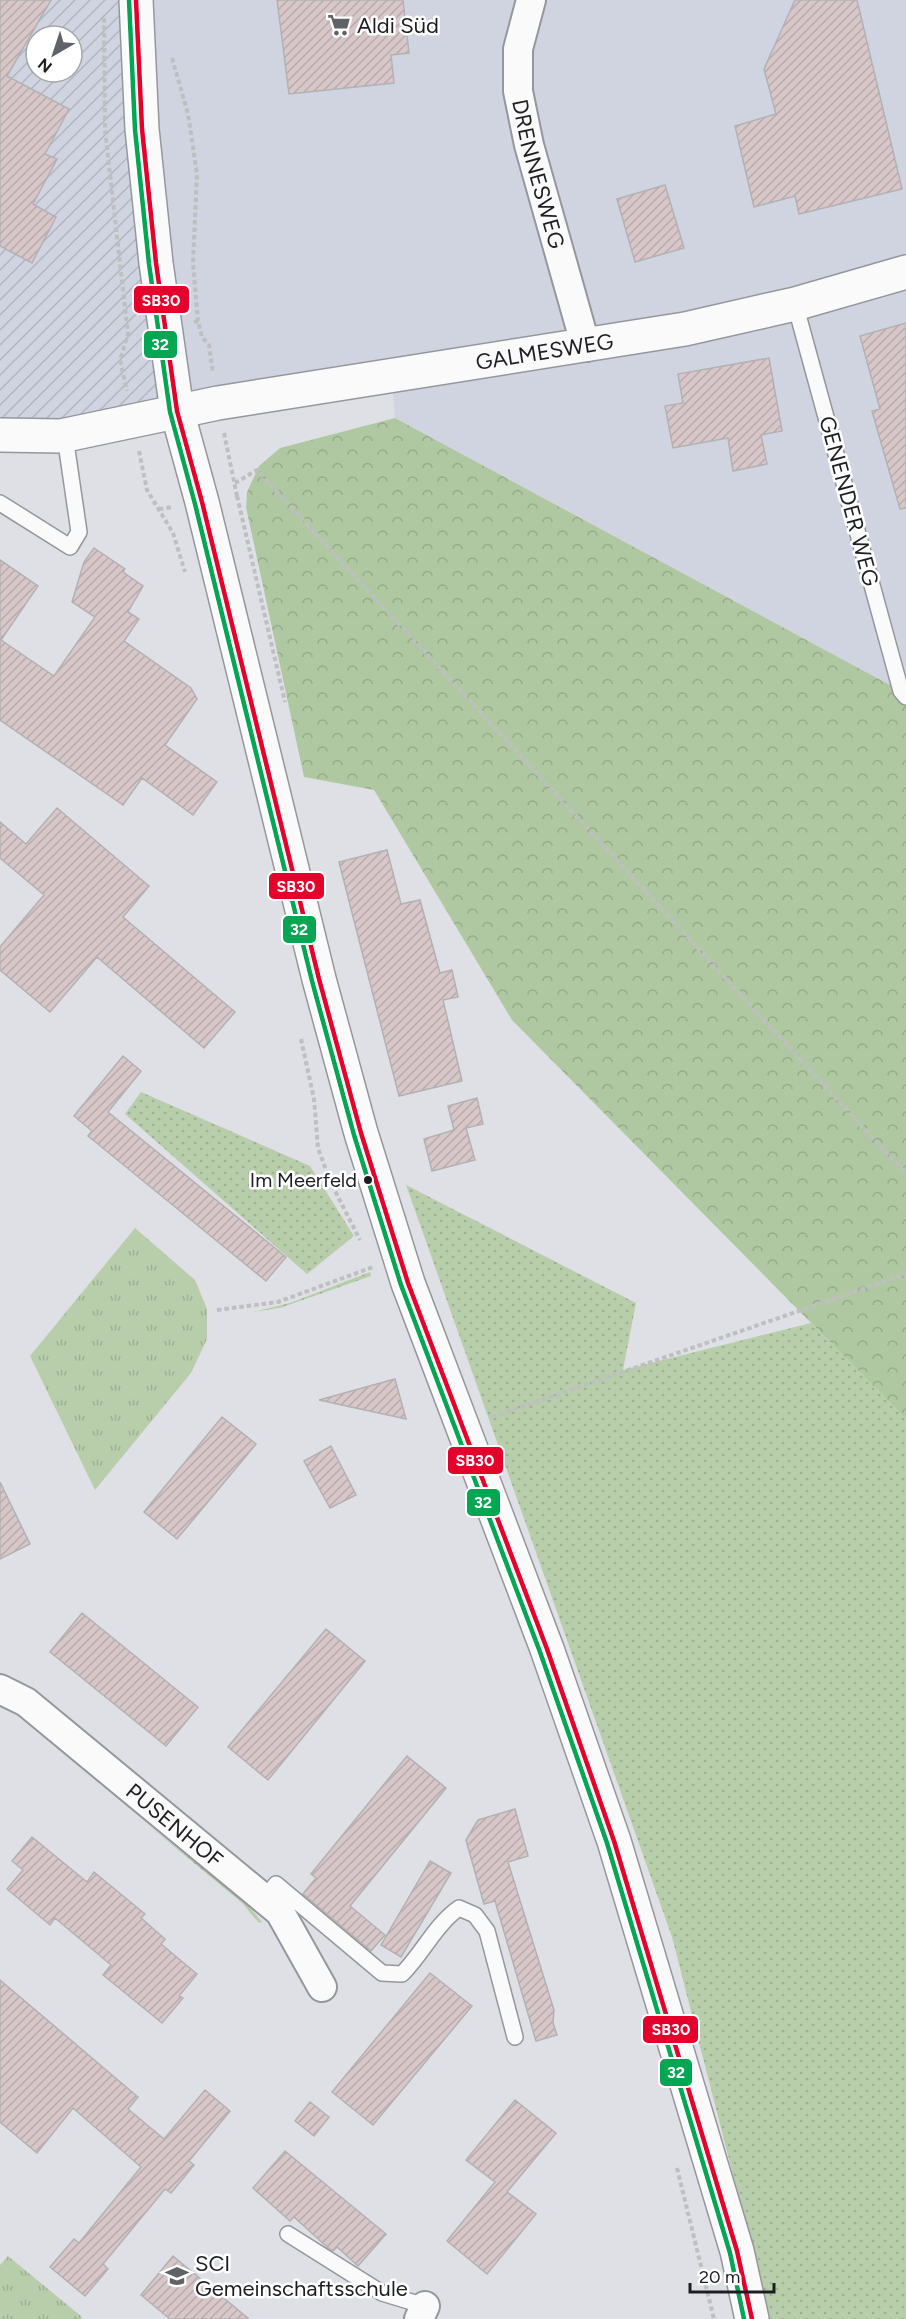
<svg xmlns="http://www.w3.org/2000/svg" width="906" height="2319" font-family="Figtree,sans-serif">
<defs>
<pattern id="industrial-furrows" width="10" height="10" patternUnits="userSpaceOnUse" patternTransform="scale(1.5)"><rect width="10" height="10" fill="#d0d4e0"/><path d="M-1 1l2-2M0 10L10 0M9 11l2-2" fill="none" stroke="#b2b6c0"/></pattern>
<pattern id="grass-dots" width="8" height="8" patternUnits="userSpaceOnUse" patternTransform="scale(1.5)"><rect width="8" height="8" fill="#b8ceab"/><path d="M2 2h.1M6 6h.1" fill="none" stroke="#9eb093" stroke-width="1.8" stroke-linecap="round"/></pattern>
<pattern id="forest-crowns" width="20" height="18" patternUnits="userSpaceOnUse" patternTransform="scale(1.5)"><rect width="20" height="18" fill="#b0c8a1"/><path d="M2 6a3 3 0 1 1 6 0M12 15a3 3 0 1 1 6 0" fill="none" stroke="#97ab8a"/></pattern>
<pattern id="park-tufts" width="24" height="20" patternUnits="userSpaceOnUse" patternTransform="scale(1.5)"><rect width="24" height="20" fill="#b8ceab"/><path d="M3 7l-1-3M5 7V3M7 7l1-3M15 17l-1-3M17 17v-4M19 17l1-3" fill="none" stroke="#9eb093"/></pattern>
<pattern id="building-hatch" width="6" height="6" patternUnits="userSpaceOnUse" patternTransform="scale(1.5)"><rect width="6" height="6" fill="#d8c7c9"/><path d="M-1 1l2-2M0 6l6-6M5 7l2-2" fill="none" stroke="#b9aaac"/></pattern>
</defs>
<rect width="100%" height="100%" fill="#dee0e6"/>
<path fill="#d0d4e0" d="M136,0H906V697L901,691L395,418L391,371L183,405Z"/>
<path fill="url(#industrial-furrows)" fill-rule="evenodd" d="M0,0H136L183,405L0,430ZM36,36H72V72H36Z"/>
<path fill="url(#grass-dots)" d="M141,1092L310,1166L354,1236L307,1274L125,1114Z
M406,1185L636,1303L623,1370L811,1323L906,1419V2319H770L672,1937Z
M370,1272L371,1276L280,1308L253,1312L290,1303Z
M148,1825L245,1902L262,1922L259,1923L242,1903Z"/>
<path fill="url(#forest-crowns)" d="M395,418L901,691L906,697V1419L512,1020L374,790L304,777L246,507L247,492L259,466L280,448Z"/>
<path fill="url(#park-tufts)" d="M135,1228L195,1280L207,1309V1339L191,1373L95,1490L30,1356Z
M8,2256L82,2317L81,2319H0V2265Z"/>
<path fill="url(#building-hatch)" stroke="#b2b1b3" stroke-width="1.5" d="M0,0H51L7,76L69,109L45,154L57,159L33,204L56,217L32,263L0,246Z
M277,0H403L409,53L391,55L394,83L289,94Z
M795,0H857L902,189L799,214L795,196L754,207L735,126L776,114L764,69Z
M665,185L684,248L635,262L617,199Z
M906,323V508L900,509L872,411L880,409L860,336Z
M769,358L782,431L761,435L767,464L733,471L728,438L673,448L665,406L683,403L678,374Z
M94,548L125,569L123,572L143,586L128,612L139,619L124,641L191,688L197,699L165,745L217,782L193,815L142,778L123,805L0,720V560L38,586L1,640L54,676L95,617L72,602L84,562Z
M57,808L149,886L123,917L235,1012L204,1048L97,957L50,1012L0,970V947L44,895L0,858V822L26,844Z
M387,850L401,904L420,900L440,973L452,970L458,997L443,1000L462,1081L399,1096L339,862Z
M123,1056L141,1071L108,1112L286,1257L266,1281L88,1136L92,1131L74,1116Z
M477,1098L483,1124L466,1128L475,1160L432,1171L424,1139L454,1130L448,1106Z
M395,1379L406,1419L319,1400Z
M222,1417L256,1444L177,1539L144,1512Z
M331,1446L356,1495L330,1508L304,1461Z
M0,1482L30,1544L0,1559Z
M82,1613L198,1707L166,1746L50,1652Z
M326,1629L365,1661L268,1780L228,1747Z
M407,1756L446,1788L350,1906L385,1935L371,1951L303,1894L316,1878L311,1874Z
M515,1809L528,1856L508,1862L554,2010L553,2023L557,2035L536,2041L495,1901L484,1904L466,1840L478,1820Z
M32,1837L87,1882L94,1872L145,1914L141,1918L165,1939L161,1944L197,1974L179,1996L183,1998L162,2023L103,1975L111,1965L55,1918L50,1925L7,1889L23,1870L12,1861Z
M430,1861L451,1873L401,1957L381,1945Z
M430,1973L472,2006L373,2125L332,2092Z
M0,1980L138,2097L128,2109L164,2139L205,2090L230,2111L189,2161L194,2165L171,2193L165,2189L103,2264L108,2269L85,2296L50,2267L74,2239L79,2243L141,2167L73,2108L37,2153L0,2122Z
M515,2100L556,2133L507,2192L536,2214L487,2274L447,2241L495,2182L466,2160Z
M310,2102L329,2117L314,2136L295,2121Z
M285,2151L386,2234L358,2266L337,2247L333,2251L327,2247L294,2217L290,2221L253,2188Z
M173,2256L249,2319H170L141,2295Z"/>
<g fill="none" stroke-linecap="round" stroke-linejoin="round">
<g stroke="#95979c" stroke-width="18">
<path id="service" d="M795,304L901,691L906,697
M0,503L70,547L79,532L65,436
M264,1899L276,1884L382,1973L402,1974C423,1953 435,1925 459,1908L475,1915L487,1931L515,2037
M288,2234L382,2293L425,2306"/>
</g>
<g stroke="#95979c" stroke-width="32">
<g id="minor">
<path id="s1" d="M531,0L518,49V91L529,145L586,347"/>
<path id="s2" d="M0,1689L26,1702L280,1912L322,1987"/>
<path d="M419,2319L425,2306"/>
</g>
</g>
<g stroke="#95979c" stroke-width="36">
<g id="tertiary">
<path id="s3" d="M0,435L61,436L218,403L685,329L795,304L906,272"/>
</g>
</g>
<g stroke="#95979c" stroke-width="36">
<path id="secondary" d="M136,0L142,129L156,263L177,411L202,502L319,979L361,1133L408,1283L547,1649L614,1841L737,2251L752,2319"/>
</g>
<path stroke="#bebfc0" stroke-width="4" stroke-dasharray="4.5 3" stroke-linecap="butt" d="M104,18L105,130L128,334L120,360L127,391
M172,58L188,114L197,174L193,263L198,321
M194,322L198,321L202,337L209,345L213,373
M224,433L237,496
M139,451L147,490L173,533L185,572
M235,483L257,470L906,1174
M237,496L285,702
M159,509L173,507
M301,1039L314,1099L318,1148L330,1181L360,1240
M217,1310L278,1302L373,1267
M492,1417L906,1274
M677,2168L714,2319"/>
<use href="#service" stroke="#fafafb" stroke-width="15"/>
<use href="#minor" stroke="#fafafb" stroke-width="28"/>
<use href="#tertiary" stroke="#fafafb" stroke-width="33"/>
<use href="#secondary" stroke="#fafafb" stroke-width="33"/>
<g stroke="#fff" stroke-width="9">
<path id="bus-1" d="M136,0L142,129L156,263L177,411L202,502L319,979L361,1133L408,1283L547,1649L614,1841L737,2251L752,2319"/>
</g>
<g stroke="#fff" stroke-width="9">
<path id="bus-2" d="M129,0L135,130L149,264L170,412L195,504L312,981L354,1135L401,1285L540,1652L607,1843L730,2253L744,2319"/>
</g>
<use href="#bus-1" stroke="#e4002b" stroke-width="4.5"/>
<use href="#bus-2" stroke="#00a651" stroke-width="4.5"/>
</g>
<defs>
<g id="supermarket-bare" transform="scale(1.8)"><path d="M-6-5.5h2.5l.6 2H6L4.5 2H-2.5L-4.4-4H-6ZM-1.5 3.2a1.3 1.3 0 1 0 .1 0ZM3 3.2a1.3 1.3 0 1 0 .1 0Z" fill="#616267" stroke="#fff" stroke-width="2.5" paint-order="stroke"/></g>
<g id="school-bare" transform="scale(1.8)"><path d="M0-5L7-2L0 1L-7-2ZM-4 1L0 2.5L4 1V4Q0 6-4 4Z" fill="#616267" stroke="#fff" stroke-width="2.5" paint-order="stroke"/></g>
</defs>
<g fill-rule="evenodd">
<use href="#supermarket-bare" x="339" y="25"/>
<use href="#school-bare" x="177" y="2276"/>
</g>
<circle fill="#1d1e22" stroke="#fff" stroke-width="2" cx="368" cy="1180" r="5"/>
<g text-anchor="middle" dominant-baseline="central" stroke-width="5" stroke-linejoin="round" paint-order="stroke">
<g font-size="20" fill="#1d1e22" stroke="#fff" text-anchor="end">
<text x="357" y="1180">Im Meerfeld</text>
</g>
<g font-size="22" fill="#1d1e22" stroke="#fff" text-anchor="start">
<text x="357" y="25">Aldi Süd</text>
<text x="195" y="2263">SCI<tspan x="195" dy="25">Gemeinschaftsschule</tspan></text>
</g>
<g font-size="22" fill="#1d1e22" stroke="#fff">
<text stroke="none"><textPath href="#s1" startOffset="178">DRENNESWEG</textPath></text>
<text stroke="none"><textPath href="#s3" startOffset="552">GALMESWEG</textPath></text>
<text transform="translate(849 501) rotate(75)">GENENDER WEG</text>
<text stroke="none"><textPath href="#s2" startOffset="222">PUSENHOF</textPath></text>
</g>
</g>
<g stroke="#fff" stroke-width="2">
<rect x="133" y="285" width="57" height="29" rx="6" fill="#e4002b"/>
<rect x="143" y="330" width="35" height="29" rx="6" fill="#00a651"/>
<rect x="268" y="872" width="57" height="28" rx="6" fill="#e4002b"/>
<rect x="282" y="915" width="35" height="29" rx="6" fill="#00a651"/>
<rect x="447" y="1446" width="57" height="29" rx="6" fill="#e4002b"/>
<rect x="466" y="1488" width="35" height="29" rx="6" fill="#00a651"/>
<rect x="642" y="2015" width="57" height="29" rx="6" fill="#e4002b"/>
<rect x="659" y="2058" width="34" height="29" rx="6" fill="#00a651"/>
</g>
<g font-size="16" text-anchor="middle" font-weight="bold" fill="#fff">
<text x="161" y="306">SB30</text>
<text x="160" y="350">32</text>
<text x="296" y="892">SB30</text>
<text x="299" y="935">32</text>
<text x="475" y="1466">SB30</text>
<text x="483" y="1508">32</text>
<text x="671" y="2035">SB30</text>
<text x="676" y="2078">32</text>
</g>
<g transform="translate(54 54) rotate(219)"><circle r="28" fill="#ffffff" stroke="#a5a5a7" stroke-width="1.5"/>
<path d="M0-4.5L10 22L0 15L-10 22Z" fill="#616267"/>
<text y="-9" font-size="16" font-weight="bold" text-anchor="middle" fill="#1d1e22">N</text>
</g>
<path d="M690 2283v9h84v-9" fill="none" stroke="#1d1e22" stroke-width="3"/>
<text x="699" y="2283" font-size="18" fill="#1d1e22" stroke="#ffffff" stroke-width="4.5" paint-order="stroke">20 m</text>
</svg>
